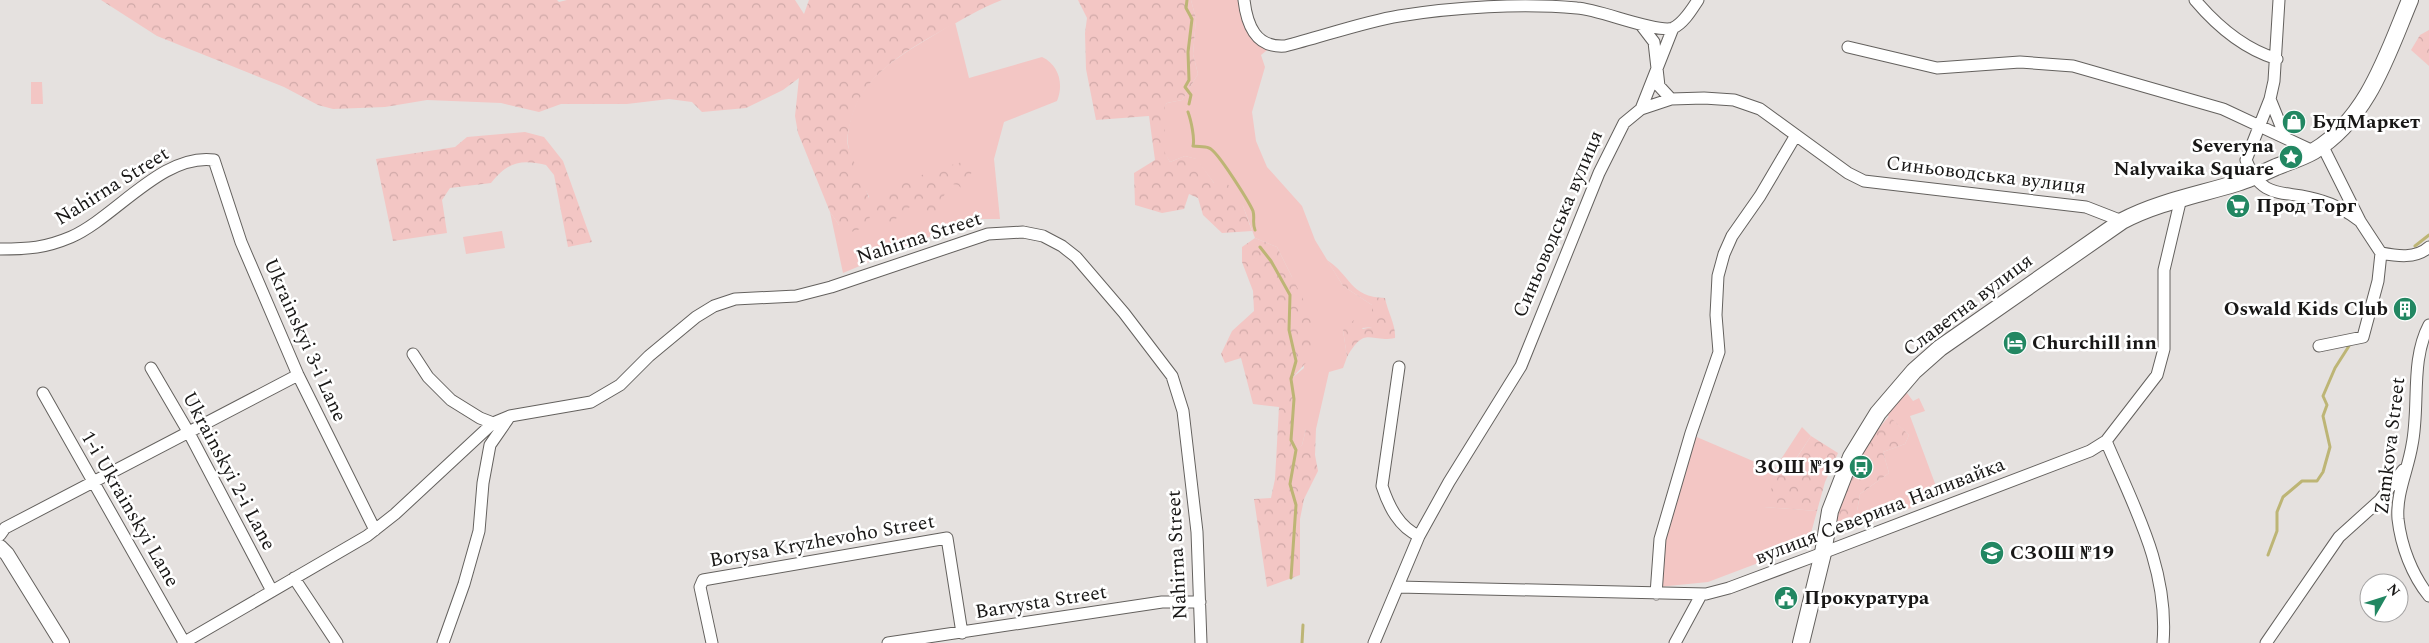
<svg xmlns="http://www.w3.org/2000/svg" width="2429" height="643" font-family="Spectral,serif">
<defs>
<pattern id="forest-crowns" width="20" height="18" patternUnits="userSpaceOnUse" patternTransform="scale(1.25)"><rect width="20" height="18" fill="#f3c6c4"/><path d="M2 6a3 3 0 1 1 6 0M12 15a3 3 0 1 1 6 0" fill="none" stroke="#d0a9a8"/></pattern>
</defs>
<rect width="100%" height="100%" fill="#e5e1df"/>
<path fill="#f3c6c4" d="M1191,0H1244L1246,13L1271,47L1261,55L1265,67L1252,112L1256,141L1267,167L1302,206L1315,240L1343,286L1372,305V327L1343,330L1347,357L1343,368L1329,372L1316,429H1306L1302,445L1296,450L1291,440L1294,399L1291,379L1304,368L1292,277L1277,247L1255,238L1243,206L1214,183L1196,159L1185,156L1170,162L1165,154V106L1167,103L1182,100L1198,74L1193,54L1196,19Z
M955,22L969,78L1042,57C1059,65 1064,84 1057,101L1004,122L994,159L1000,219H972L843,273L830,212L839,225L869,197C862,181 850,161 848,144C847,135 849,126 851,118C865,68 916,48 955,22Z
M31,82H42L43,104H31Z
M502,231L505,248L466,254L463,237Z
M1904,389L1913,401L1919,398L1925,411L1910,416L1940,497L1854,529L1860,494L1889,473L1883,452L1905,444L1909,435L1884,412Z
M1802,427L1811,436L1764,507L1817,511L1808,544L1708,582L1658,587L1661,539L1692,435L1774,470Z"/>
<path fill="url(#forest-crowns)" d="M101,0H557L559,2L567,0H795L804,14L809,0H1002C980,8 962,20 941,31C904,52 862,76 851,120C849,128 846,138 848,146C855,172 894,224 850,232L839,225L830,212L798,133L795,116L799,78L783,90L746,108L702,112L692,102L669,99L627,104H561L539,112L501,103L427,100L385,107L333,109L318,105L284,87L157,36Z
M1078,0H1191L1196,19L1193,54L1198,74L1182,100L1167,103L1165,106V153L1170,162L1185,156L1197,159L1214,183H1227L1243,206L1252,231L1222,233L1203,215L1198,198L1189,194L1184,209L1162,213L1135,205L1134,173L1155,160L1149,116L1096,120L1086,69L1085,33L1087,18Z
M2429,30V66L2411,50L2420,35Z
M525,132L544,137L563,161L592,242L568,247L554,175L546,165C520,159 508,162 491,183L450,188L442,200L447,233L393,241L376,159L455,147L467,137Z
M977,159L964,191L958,185L952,184C939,195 948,204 930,216L923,211L928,200L924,198C909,204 900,219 884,226L874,215C875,207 878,200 885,194C901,180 955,162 977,159Z
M1255,238L1277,247L1313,319L1315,353L1291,379L1294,399L1291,440L1296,449L1302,445L1306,429H1316L1315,455L1318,471L1304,499L1300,519V575L1267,587L1254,499L1271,498L1275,479L1279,407L1253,404L1241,358L1225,363L1221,354L1232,331L1254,311L1253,291L1242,262V247Z
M1327,260C1351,275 1349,297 1385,298C1388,313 1396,325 1395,338C1368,343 1366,325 1347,357L1343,330L1354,320L1363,329L1372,327V305L1343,286Z
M1889,416L1909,435L1905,444L1883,452L1889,473L1860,494L1854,529L1841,535L1834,531C1844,489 1860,449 1889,416Z
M1811,436L1838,453L1825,482L1817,511L1763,507L1778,474L1787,473Z"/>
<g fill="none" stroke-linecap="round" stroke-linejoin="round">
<path stroke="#bdb575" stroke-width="3" d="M1187,0L1186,8L1192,19L1188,52L1189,80L1185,87L1191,95L1189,104
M1188,112C1191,120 1195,139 1193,146C1198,147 1204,146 1209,148C1217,150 1249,202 1253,211C1255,218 1252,223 1255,230
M2415,246L2429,235
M1260,247L1271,261L1290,295L1289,330L1296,361L1291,379L1294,399L1291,440L1296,450L1290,484L1296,505L1291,578
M2268,555L2277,531V512L2283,497L2302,481H2317L2323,472L2330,447L2323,416L2327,405L2323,396L2335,368L2349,346
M1302,643L1303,625"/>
<g stroke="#64615e" stroke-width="13">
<path id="minor" d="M1244,0C1247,26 1256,48 1285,46C1321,37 1363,22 1399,16C1454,7 1522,3 1577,8C1599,9 1658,34 1673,28C1684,23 1692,9 1698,0
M2195,0C2217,26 2244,49 2277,59
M2279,0L2274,81L2270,99L2246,160C2263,204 2287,188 2322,201C2336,205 2348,212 2360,221
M1641,25L1654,42L1659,86L1671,99
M1848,47L1937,68L2020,62L2073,66L2223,109L2313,151
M2270,99L2285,136
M1641,109L1673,28
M2322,145L2360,221L2381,253C2397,256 2416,259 2429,247
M0,249C29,249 45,248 71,237C116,217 162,153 214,160L241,242L298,375L375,530
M2429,325C2410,361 2420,406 2412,445C2408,470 2396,493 2398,519C2401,546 2412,575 2429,596
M2319,346L2363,337L2378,281L2381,253
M413,354L428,377L451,400L480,418L493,423L510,416L591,402L620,385L649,356L696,317L714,306L735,299L796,296L831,287L988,234L1023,232L1043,236L1062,246L1076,257L1124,313L1172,376L1183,411L1197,532L1201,643
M1399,367L1382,486C1389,507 1399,527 1419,536
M151,368L189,433L272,591
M43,393L184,642
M2106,441C2134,507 2169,569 2163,643
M0,535L5,528L298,375
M294,578L337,643
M1398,587L1706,594L1729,588L1812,557L2090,451L2106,441L2157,375L2164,349V270L2181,198
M1656,594L1660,539L1691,433L1719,352L1716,315L1718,276L1724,254L1732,236L1760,196L1796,135
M183,643L367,536L395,514L493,423
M443,643L464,584L479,531L483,483L490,445L510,416
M712,643L700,587L703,580L947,538L962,633
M888,643L1162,602H1200
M1374,643L1419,536L1449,482L1521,366L1599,173L1624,123L1641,109L1671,99L1704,98L1734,100L1760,109L1848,173L1864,181L2086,207L2122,221
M1675,643L1701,595
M2266,643L2339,537L2380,500L2403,470"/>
</g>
<g stroke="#64615e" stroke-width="16">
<path id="tertiary" d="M0,547L7,554L62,643"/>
</g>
<g stroke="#64615e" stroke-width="18">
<path id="secondary" d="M1801,643L1823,553L1830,511L1851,457L1878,413L1914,371L1940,348L2122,221C2158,202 2198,195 2237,183C2250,179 2263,173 2276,167C2288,162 2302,158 2314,151C2368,118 2387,55 2410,0"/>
</g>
<use href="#minor" stroke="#fff" stroke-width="11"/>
<use href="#tertiary" stroke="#fff" stroke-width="14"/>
<use href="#secondary" stroke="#fff" stroke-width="16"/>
</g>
<defs>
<g id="shop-disc" transform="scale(1.25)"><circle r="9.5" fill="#228762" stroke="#fff"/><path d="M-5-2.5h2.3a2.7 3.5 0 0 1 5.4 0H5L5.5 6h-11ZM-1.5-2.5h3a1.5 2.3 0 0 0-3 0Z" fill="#fff"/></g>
<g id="sight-disc" transform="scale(1.25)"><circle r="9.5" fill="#228762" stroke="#fff"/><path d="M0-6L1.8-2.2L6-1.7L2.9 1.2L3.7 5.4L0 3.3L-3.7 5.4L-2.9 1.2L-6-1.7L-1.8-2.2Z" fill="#fff"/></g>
<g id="supermarket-disc" transform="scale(1.25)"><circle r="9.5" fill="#228762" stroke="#fff"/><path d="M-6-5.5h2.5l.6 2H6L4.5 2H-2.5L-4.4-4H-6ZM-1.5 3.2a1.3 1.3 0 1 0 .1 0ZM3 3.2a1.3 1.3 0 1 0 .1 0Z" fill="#fff"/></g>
<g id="building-disc" transform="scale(1.25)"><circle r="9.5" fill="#228762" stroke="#fff"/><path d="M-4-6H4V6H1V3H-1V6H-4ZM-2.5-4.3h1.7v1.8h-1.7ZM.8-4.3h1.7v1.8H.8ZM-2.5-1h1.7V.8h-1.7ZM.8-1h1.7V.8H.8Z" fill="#fff"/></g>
<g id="hotel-disc" transform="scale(1.25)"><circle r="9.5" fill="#228762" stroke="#fff"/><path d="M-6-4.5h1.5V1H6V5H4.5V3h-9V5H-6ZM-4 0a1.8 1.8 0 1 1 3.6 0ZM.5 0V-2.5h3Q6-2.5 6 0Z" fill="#fff"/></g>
<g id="bus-disc" transform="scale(1.25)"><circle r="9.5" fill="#228762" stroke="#fff"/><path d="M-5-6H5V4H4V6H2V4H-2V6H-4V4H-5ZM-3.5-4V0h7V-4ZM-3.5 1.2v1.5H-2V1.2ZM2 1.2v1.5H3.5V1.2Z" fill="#fff"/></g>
<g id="school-disc" transform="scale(1.25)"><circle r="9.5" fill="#228762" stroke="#fff"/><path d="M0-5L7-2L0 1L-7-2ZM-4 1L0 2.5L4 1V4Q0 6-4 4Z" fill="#fff"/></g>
<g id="civic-disc" transform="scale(1.25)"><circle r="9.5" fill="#228762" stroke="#fff"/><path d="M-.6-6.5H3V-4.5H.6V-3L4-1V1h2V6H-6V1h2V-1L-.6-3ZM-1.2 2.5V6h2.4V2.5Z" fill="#fff"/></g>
</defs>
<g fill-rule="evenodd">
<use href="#shop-disc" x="2294" y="122"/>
<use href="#sight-disc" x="2291" y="157"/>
<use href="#supermarket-disc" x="2238" y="206"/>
<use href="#building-disc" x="2405" y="309"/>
<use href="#hotel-disc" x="2015" y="343"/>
<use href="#bus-disc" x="1861" y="467"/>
<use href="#school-disc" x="1992" y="553"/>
<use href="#civic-disc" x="1786" y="598"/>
</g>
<g text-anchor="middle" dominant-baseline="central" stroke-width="5" stroke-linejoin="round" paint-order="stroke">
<g font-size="20" font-weight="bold" fill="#181716" stroke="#fff" text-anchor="start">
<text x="2312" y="122">БудМаркет</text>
<text x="2274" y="146" text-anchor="end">Severyna<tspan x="2274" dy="23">Nalyvaika Square</tspan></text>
<text x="2256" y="206">Прод Торг</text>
<text x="2388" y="309" text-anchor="end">Oswald Kids Club</text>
<text x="2032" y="343">Churchill inn</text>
<text x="1844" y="467" text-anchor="end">ЗОШ №19</text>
<text x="2010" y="553">СЗОШ №19</text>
<text x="1804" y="598">Прокуратура</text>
</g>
<g font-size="20" fill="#181716" stroke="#fff">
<text transform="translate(1986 175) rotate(7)">Синьоводська вулиця</text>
<text transform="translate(112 186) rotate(-32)">Nahirna Street</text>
<text transform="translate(1558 224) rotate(-67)">Синьоводська вулиця</text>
<text transform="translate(919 238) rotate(-18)">Nahirna Street</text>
<text transform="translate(1968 305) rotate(-37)">Славетна вулиця</text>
<text transform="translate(305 340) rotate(66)">Ukrainskyi 3-i Lane</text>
<text transform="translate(2390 446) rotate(-83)">Zamkova Street</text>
<text transform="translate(229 471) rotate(62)">Ukrainskyi 2-i Lane</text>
<text transform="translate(130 509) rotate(60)">1-i Ukrainskyi Lane</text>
<text transform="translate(1880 511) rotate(-21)">вулиця Северина Наливайка</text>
<text transform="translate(822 541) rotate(-10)">Borysa Kryzhevoho Street</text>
<text transform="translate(1177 555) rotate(-93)">Nahirna Street</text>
<text transform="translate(1041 602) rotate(-9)">Barvysta Street</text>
</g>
</g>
<g transform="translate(2384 598) rotate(51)"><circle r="24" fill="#ffffff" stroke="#a3a2a2"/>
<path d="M0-4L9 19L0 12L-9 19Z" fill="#228762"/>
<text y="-8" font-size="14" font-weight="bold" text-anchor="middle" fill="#181716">N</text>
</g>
</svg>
